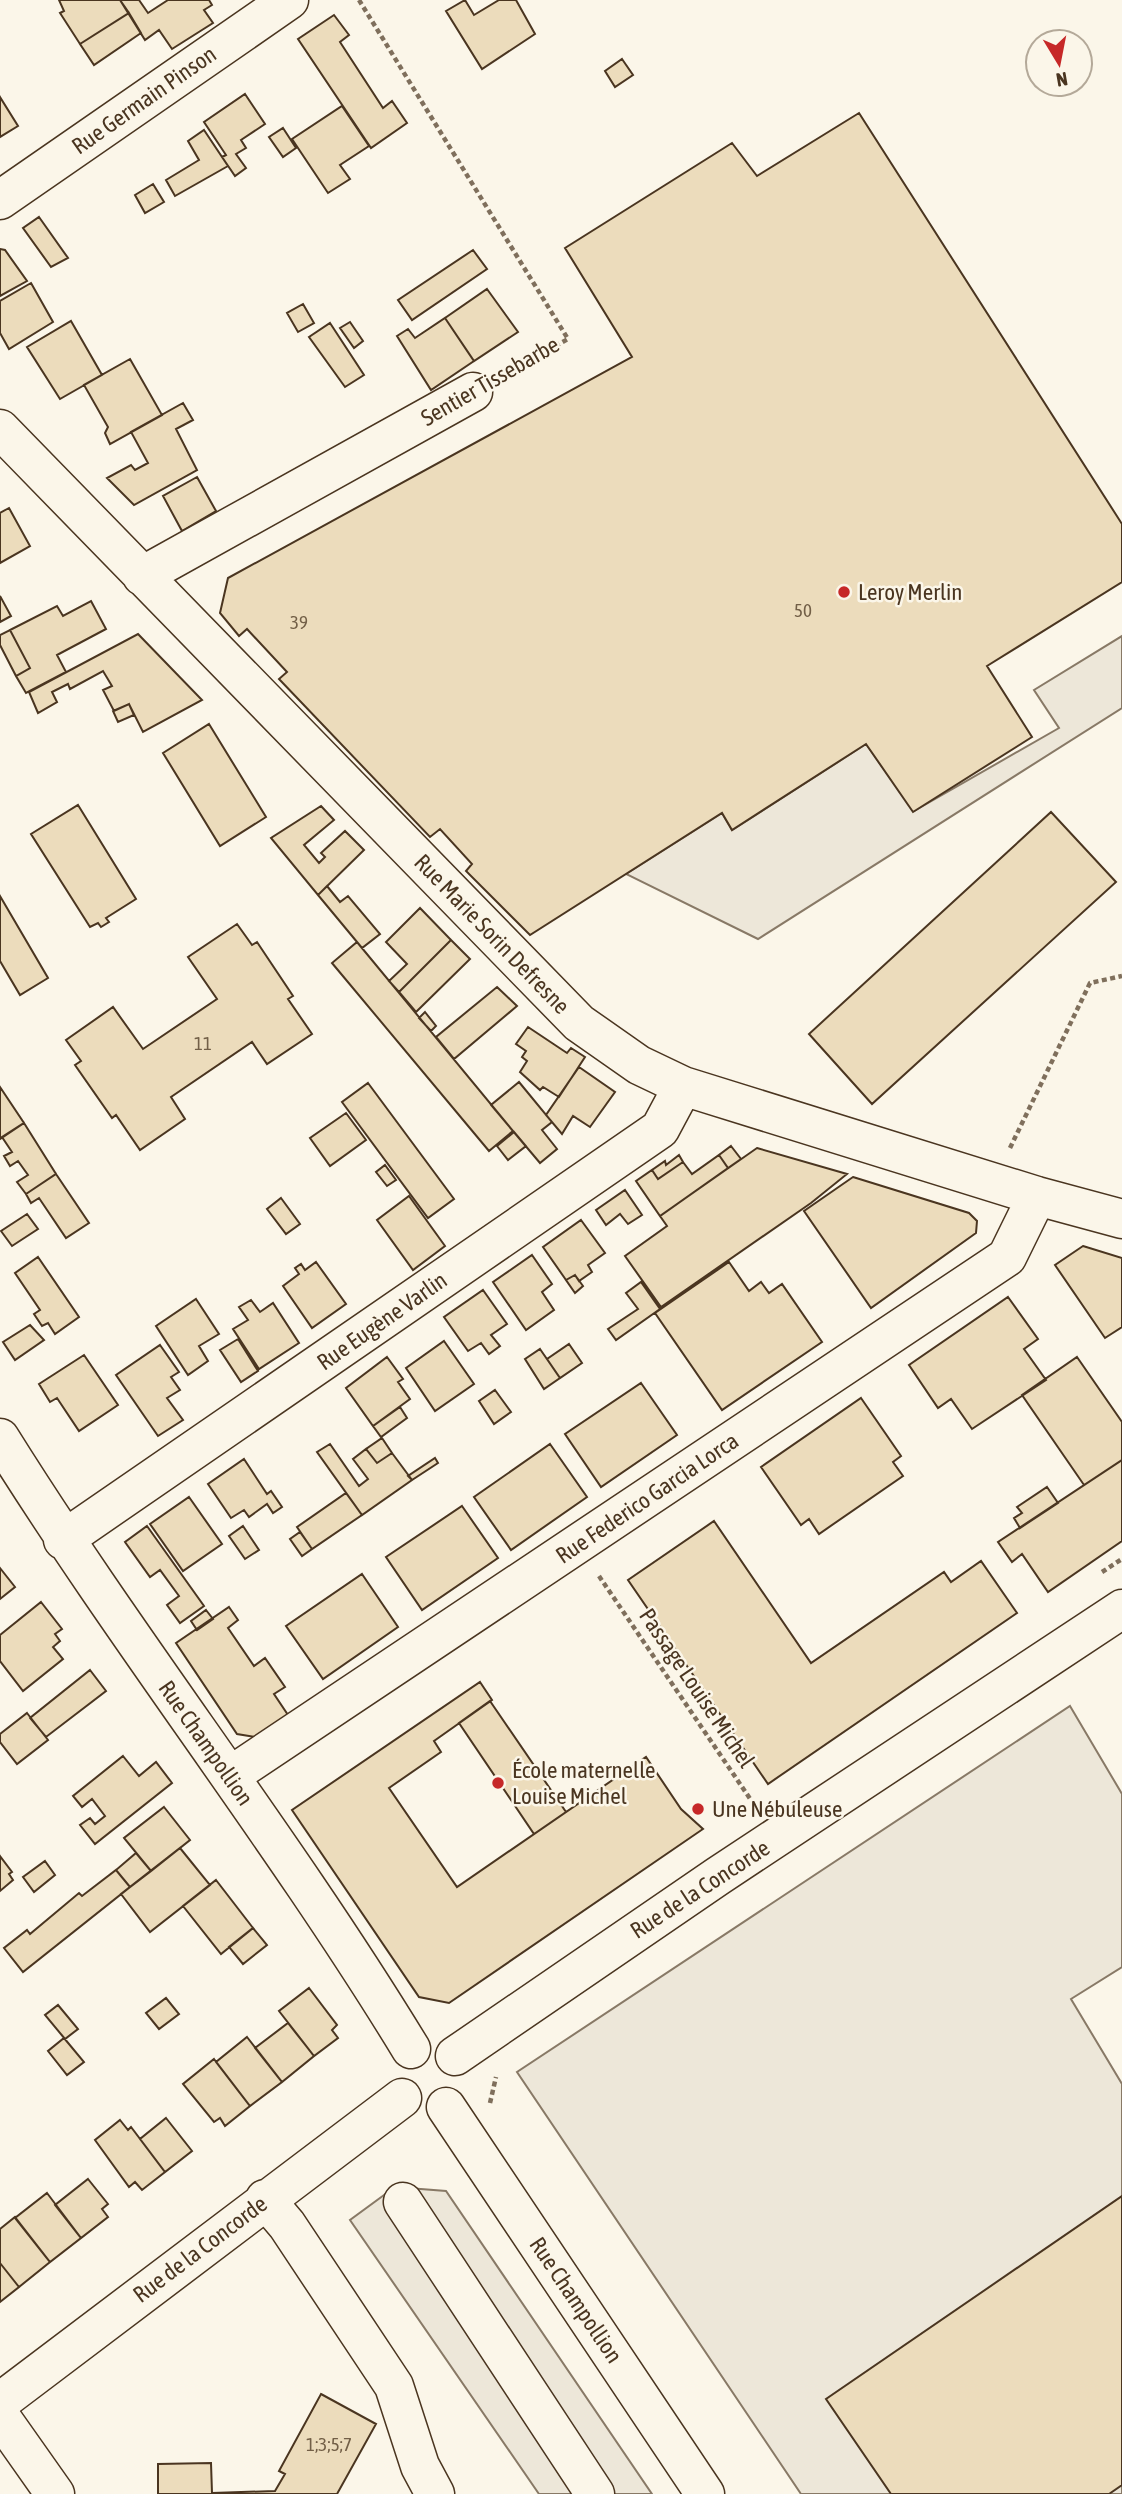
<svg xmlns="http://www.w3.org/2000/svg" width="1122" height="2494" font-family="'Asap Condensed',sans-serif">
<rect width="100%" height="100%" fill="#fbf6e9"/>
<path fill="#ede7d9" stroke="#887966" stroke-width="2" d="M1122,636V708L758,939L626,874L722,813L732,830L866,744L914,811L1059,728L1034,690Z
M1070,1706L1122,1794V1967L1071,1999L1122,2084V2494H801L517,2072Z
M395,2187L446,2191L652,2494H539L350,2220Z"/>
<path fill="#ecdcbc" stroke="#4a3520" stroke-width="2" d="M59,0H120L129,13L80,44L60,13L64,11Z
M120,0H139L148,13L168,0H209L212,5L204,10L213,23L172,49L159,30L145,40Z
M465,0L474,15L499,0H516L535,34L482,69L446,11Z
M129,13L141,33L94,65L80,44Z
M334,15L349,35L340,42L383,108L392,101L407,123L371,148L298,39Z
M622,59L633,75L615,87L605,71Z
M245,94L265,124L241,140L246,148L236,154L246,168L235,176L222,157L226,155L204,122Z
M0,97L18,126L0,137Z
M342,106L369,146L340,165L350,179L328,193L292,139Z
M859,113L1122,524V582L987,666L1032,737L913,812L866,744L732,830L722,813L530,935L466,871L472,864L440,829L430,837L279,679L287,672L247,629L239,636L220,613L228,578L632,357L565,248L732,143L757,176Z
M283,128L296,148L283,157L269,137Z
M204,130L228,166L175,196L166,180L199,160L188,141Z
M153,184L164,202L145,213L135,195Z
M39,217L68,258L51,267L23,228Z
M0,249L5,250L27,281L0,296Z
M473,250L487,269L412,320L398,300Z
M31,283L53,322L9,349L0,333V301Z
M487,289L518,332L474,361L445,318Z
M303,304L314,323L298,332L287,313Z
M445,318L474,361L431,390L397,336L408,329L415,338Z
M71,321L102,375L60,399L27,347Z
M350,322L363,341L354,348L340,328Z
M330,323L364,375L345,387L309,337Z
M130,359L162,415L110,444L105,433L108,427L84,385Z
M183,403L193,420L176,429L197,470L134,505L107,478L131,465L135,470L148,463L131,432Z
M197,477L216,511L182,531L163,496Z
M9,508L30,546L0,563V513Z
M0,596L11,616L0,622Z
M91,601L106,629L57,655L66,672L26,693L16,676L30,668L10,630L57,606L63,616Z
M10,630L30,668L16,676L0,645V635Z
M138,634L202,700L143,732L129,704L114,711L103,690L112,686L103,671L70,689L68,684L52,692L57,702L38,713L29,692Z
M129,704L134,715L118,722L113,711Z
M209,724L266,817L220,846L163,753Z
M78,805L136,899L106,918L109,922L101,927L98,923L90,927L31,834Z
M321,806L334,820L304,845L319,863L325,857L321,853L345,831L364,850L318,895L271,838Z
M1051,812L1116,882L872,1104L809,1034Z
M327,886L340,902L348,896L380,934L362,948L318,895Z
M0,896L48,978L20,995L0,961Z
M420,908L451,940L399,992L389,981L407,964L386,942Z
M237,924L252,945L257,942L293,996L288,999L312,1034L267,1064L252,1042L171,1097L185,1119L140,1150L116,1115L112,1118L75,1065L81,1061L66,1040L113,1007L143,1049L217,999L188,957Z
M451,940L470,959L416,1012L399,992Z
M357,942L513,1131L489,1151L332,963Z
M497,987L517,1006L454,1059L436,1037Z
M425,1012L436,1026L431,1031L419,1018Z
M528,1027L567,1053L571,1048L585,1057L559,1097L543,1087L540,1090L520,1072L527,1061L522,1057L526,1051L516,1044Z
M579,1067L615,1092L590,1127L573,1116L562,1134L546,1115Z
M519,1082L552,1122L542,1130L557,1149L540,1163L491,1105Z
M368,1083L454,1199L428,1218L342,1102Z
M0,1087L24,1123L0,1139Z
M346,1113L366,1140L330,1166L310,1138Z
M24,1123L56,1174L26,1194L17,1182L28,1175L18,1161L10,1166L4,1156L12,1152L2,1137Z
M514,1132L526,1146L508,1160L497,1146Z
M731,1146L741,1159L728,1168L719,1155Z
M757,1148L847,1174L811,1203L661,1307L625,1256L667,1226L660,1216Z
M679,1155L683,1162L658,1179L652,1170L665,1161L666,1165Z
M719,1155L728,1168L660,1216L636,1181L652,1170L658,1179L683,1162L692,1174Z
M385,1165L396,1180L387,1186L376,1172Z
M56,1174L89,1223L66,1238L39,1198L31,1203L26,1194Z
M853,1177L969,1213L977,1221L976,1233L871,1308L804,1211Z
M625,1190L642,1215L628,1224L620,1214L606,1225L596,1210Z
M409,1196L445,1246L413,1270L377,1220Z
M281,1198L300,1224L286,1234L267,1209Z
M27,1214L38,1229L12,1246L1,1231Z
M581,1220L605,1253L588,1265L592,1272L579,1281L575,1275L566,1280L543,1247Z
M1083,1246L1122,1258V1327L1105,1338L1055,1265Z
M532,1255L552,1284L542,1292L554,1310L526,1330L493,1282Z
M38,1257L79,1317L55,1334L48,1323L42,1326L34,1314L40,1310L15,1273Z
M316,1262L346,1304L312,1328L283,1286L299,1274L295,1268L301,1264L305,1270Z
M729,1262L749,1291L761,1282L769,1293L782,1284L822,1342L722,1410L655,1313Z
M575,1275L583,1286L575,1293L566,1280Z
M641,1282L660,1309L616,1340L608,1329L638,1309L626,1293Z
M483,1290L507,1324L491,1335L500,1346L489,1354L481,1343L468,1351L444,1317Z
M1008,1297L1038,1339L1024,1349L1046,1380L972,1429L951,1399L938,1408L909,1365Z
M196,1299L219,1334L199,1346L208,1361L188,1375L156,1326Z
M251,1300L260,1312L273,1303L299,1343L259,1369L233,1329L248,1320L239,1307Z
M30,1325L44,1340L15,1360L3,1342Z
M238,1339L258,1371L241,1382L220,1350Z
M444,1341L474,1384L435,1411L406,1368Z
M569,1344L582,1363L560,1378L547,1359Z
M160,1345L179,1372L171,1377L180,1390L167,1398L183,1420L158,1436L116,1375Z
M540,1349L560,1378L544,1389L525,1359Z
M84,1355L118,1405L79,1431L57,1398L50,1402L39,1384Z
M387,1357L403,1379L398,1382L410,1399L373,1426L346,1388Z
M1077,1357L1122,1422V1460L1084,1485L1022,1395Z
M641,1383L677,1435L601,1487L565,1434Z
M495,1390L511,1412L494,1424L479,1401Z
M861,1398L901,1456L893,1462L903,1476L819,1534L809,1519L801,1525L761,1467Z
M400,1407L407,1418L381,1437L373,1426Z
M382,1438L392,1453L377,1463L366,1449Z
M330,1444L359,1486L368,1479L353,1459L366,1449L377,1463L392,1453L412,1480L362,1515L317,1452Z
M550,1444L587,1497L511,1550L474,1497Z
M435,1458L438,1463L412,1480L408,1476Z
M244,1459L267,1494L271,1491L282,1507L273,1513L267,1504L249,1517L244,1510L231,1518L208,1484Z
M1122,1460V1541L1048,1592L1022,1554L1012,1562L998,1542Z
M1047,1487L1058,1503L1020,1528L1014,1518L1022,1513L1017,1507Z
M346,1493L362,1515L312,1549L297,1527Z
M189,1497L222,1544L183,1571L150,1524Z
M462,1506L498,1558L422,1610L386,1557Z
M714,1521L811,1663L944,1572L951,1582L981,1561L1017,1613L768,1784L628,1580Z
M147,1526L204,1606L180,1623L167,1605L179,1596L160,1570L150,1577L125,1542Z
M243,1526L259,1550L245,1559L229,1536Z
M300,1532L312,1549L302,1556L290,1539Z
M0,1568L15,1587L0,1599Z
M362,1574L398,1627L323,1679L286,1626Z
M41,1602L62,1629L55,1634L60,1641L53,1647L63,1659L23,1691L0,1661V1635Z
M229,1607L238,1620L228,1628L254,1666L265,1658L285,1687L274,1694L288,1715L255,1737L237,1734L176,1643Z
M206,1610L213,1619L197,1630L191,1621Z
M90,1670L106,1691L46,1737L30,1718Z
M480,1682L492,1700L434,1741L441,1752L389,1788L457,1887L646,1757L681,1809L703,1829L449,2003L419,1997L292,1810Z
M490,1701L566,1812L534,1834L459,1723Z
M27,1713L48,1740L17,1764L0,1742V1734Z
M123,1756L139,1776L156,1762L172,1783L95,1844L80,1825L90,1818L95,1824L105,1816L92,1799L82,1807L73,1796Z
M164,1807L190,1840L151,1871L124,1838Z
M180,1848L210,1885L150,1932L121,1894Z
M136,1853L151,1871L130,1887L116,1870Z
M0,1856L12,1872L9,1874L13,1880L0,1891Z
M45,1861L55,1875L34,1892L23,1877Z
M116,1870L130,1887L23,1972L4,1948L27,1930L30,1934L79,1893L82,1896Z
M216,1880L253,1928L221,1954L183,1906Z
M253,1928L267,1945L243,1964L229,1947Z
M309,1988L337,2025L332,2030L338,2038L314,2056L279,2011Z
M166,1998L179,2014L159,2029L146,2013Z
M58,2005L78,2029L65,2039L45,2015Z
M288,2023L314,2056L282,2082L255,2048Z
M247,2037L282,2082L250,2106L216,2062Z
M64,2038L84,2062L67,2075L48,2051Z
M214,2059L250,2106L225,2126L220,2118L214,2122L183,2084Z
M166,2118L192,2151L165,2172L140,2139Z
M120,2120L128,2130L131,2127L165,2172L142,2190L135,2182L129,2187L95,2140Z
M88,2179L108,2204L102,2209L108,2217L81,2238L55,2205Z
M47,2193L81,2238L50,2262L15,2218Z
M1122,2196V2485L1109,2494H891L826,2399Z
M15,2217L50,2262L19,2287L0,2263V2229Z
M0,2263L19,2287L0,2302Z
M321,2394L376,2424L337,2494H158V2464L211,2463L212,2493L275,2491L285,2474L279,2471Z"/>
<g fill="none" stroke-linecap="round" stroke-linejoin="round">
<g stroke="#4a3520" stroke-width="41">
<path id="minor" d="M0,200L289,0
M0,429L579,1023L639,1065L683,1086L1037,1196L1122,1219
M142,576L473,392
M0,1438C130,1646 283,1839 411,2049
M63,1540L660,1129L683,1086
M230,1776L1007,1257L1037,1196
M455,2056L718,1876L1122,1609
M446,2107L705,2494
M265,2199L287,2225L394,2386L420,2466L435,2494
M403,2202L595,2494
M0,2402L402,2098
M0,2416L55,2494"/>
</g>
<path stroke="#7f6f5c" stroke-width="4.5" stroke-dasharray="5 3.5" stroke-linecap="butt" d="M359,0L568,339L507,373
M1010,1148L1090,983L1122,976
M1102,1572L1122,1559
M599,1576L755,1806
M490,2103L496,2077"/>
<use href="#minor" stroke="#fbf6e9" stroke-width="38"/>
</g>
<g fill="#c62828" stroke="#fbf6e9" stroke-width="2.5">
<circle cx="844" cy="592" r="7"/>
<circle cx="498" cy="1783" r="7"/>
<circle cx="698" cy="1809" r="7"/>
</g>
<g text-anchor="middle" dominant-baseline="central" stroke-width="5" stroke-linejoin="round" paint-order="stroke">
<g font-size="19" fill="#725f47">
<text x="803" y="610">50</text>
<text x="299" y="622">39</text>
<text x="203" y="1043">11</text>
<text x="329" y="2444">1;3;5;7</text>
</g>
<g font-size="23" fill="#4a3520" stroke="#fbf6e9">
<text transform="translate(144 100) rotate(-35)">Rue Germain Pinson</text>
<text transform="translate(490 381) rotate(-30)">Sentier Tissebarbe</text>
<text transform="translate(492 934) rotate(46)">Rue Marie Sorin Defresne</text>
<text transform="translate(382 1321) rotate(-35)">Rue Eugène Varlin</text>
<text transform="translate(647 1498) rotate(-34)">Rue Federico Garcia Lorca</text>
<text transform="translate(697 1688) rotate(56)">Passage Louise Michel</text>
<text transform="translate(206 1743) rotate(55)">Rue Champollion</text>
<text transform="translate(700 1889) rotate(-33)">Rue de la Concorde</text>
<text transform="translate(200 2249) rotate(-37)">Rue de la Concorde</text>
<text transform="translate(576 2300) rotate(56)">Rue Champollion</text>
</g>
<g font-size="23" fill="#4a3520" stroke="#fbf6e9" text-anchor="start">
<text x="858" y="592">Leroy Merlin</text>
<text x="512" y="1770">École maternelle<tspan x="512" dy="26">Louise Michel</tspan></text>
<text x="712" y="1809">Une Nébuleuse</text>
</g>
</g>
<g transform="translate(1059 63) rotate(170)"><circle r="33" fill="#fbf6e9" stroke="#b4a999" stroke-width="2"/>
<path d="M0-5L12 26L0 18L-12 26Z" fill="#c62828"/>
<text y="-10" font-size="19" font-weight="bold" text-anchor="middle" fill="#4a3520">N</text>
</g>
</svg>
